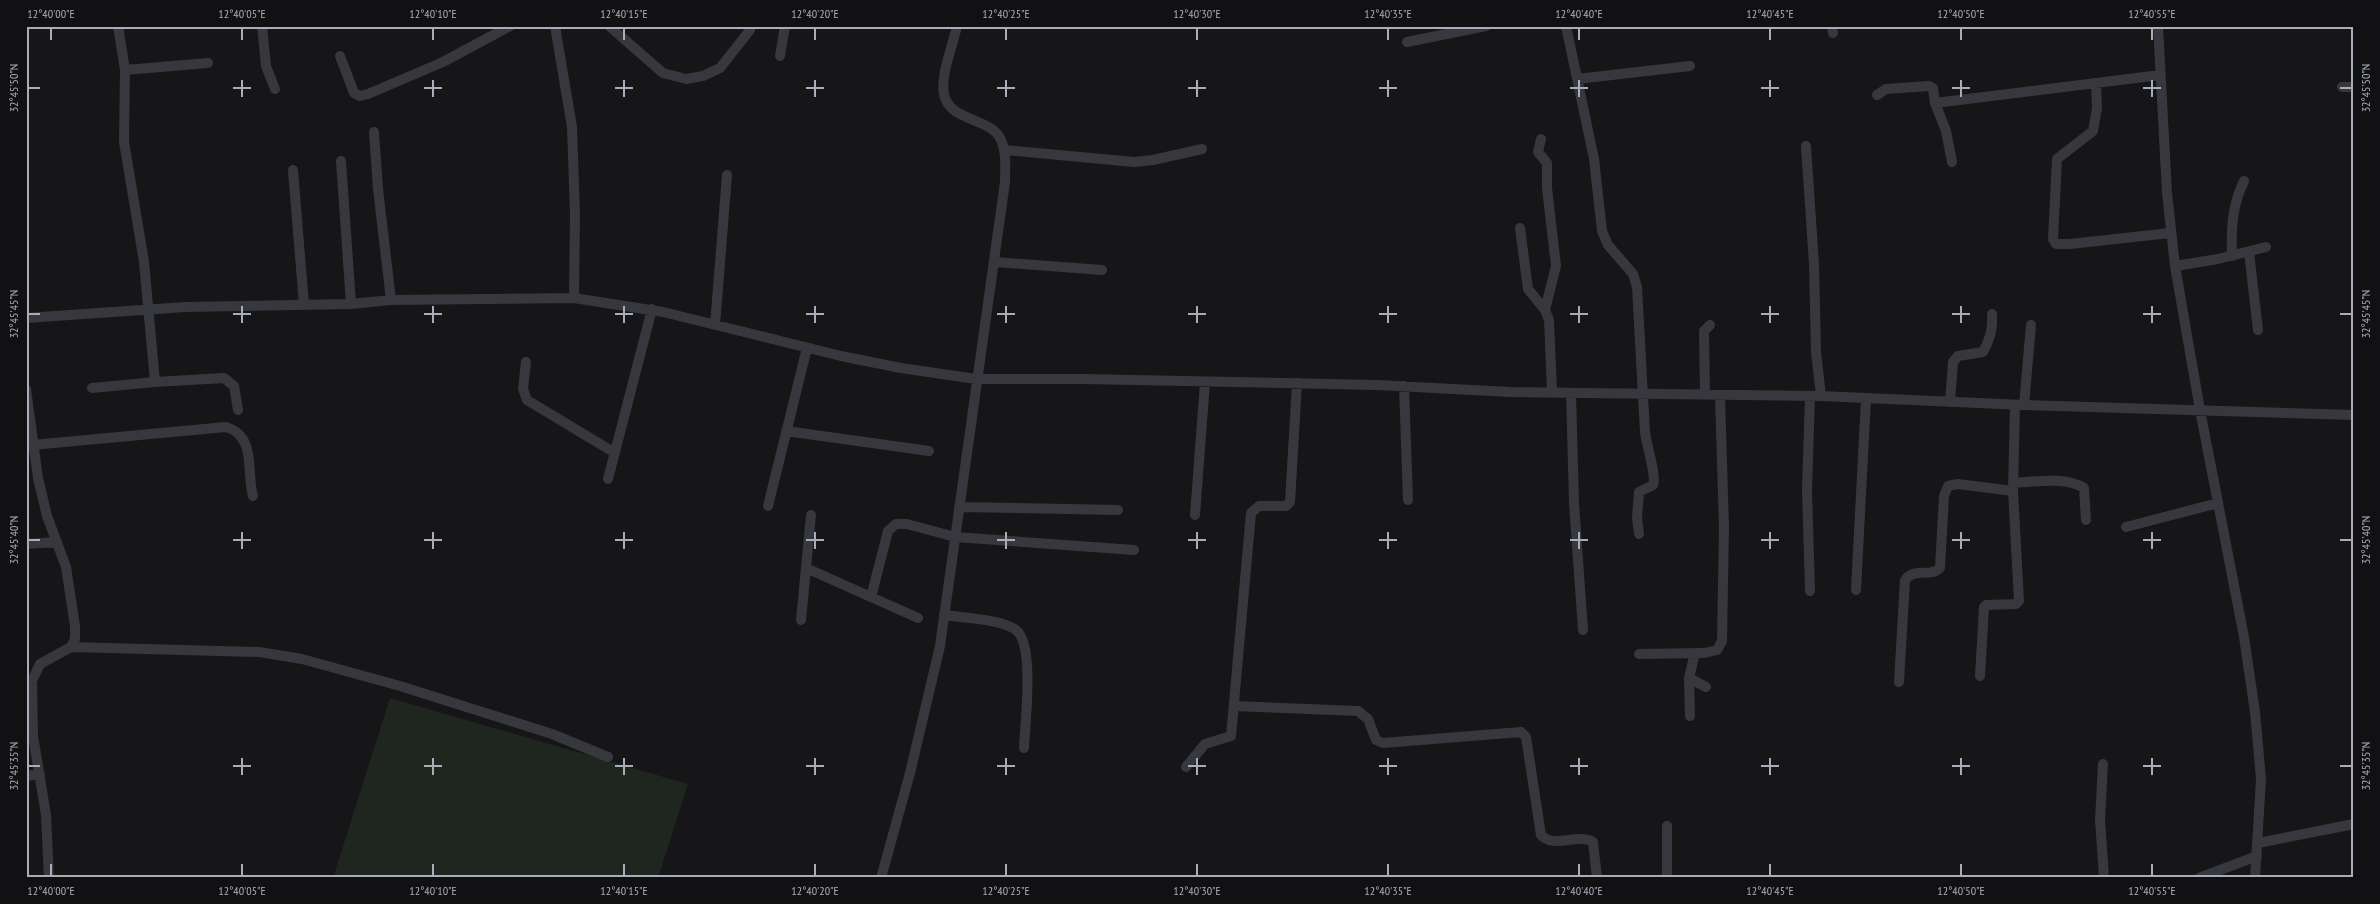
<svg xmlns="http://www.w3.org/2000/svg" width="2380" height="904" font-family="'PT Sans Narrow',sans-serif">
<rect width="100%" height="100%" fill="#161618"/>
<path fill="#1e261f" d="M390,698L688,784L658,878H333Z"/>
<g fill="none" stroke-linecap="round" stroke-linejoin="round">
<path stroke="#37383d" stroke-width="10" d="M262,26L266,66L275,89
M555,26L572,127L575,214L574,298
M609,26L663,73L686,79L703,76L720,68L750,30
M1566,26L1594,159L1602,231L1608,245L1633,274L1637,287L1645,432C1646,444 1657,477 1653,485L1639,492L1637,518L1639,534
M1832,26L1833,33
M2158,26L2167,193L2175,266L2200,410L2244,637L2255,712L2261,779L2255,878
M1407,42L1486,26
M340,56L354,93L360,96L368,94L443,62L510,26
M780,56L785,26
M125,70L208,63
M1577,79L1690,66
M2096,83L2097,108L2093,131L2057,159L2053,239L2056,244H2070L2170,233
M2342,87H2354
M1877,95L1886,89L1929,86L1933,88L1935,103L2160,75
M1935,103L1946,131L1952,162
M374,132L378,189L391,300
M1541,139L1538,152L1547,163V188L1556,266L1545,310
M1806,146L1814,264L1816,352L1821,396
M1005,150L1134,162L1153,160L1202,149
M341,161L351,304
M293,170L304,305
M1520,228L1528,289L1545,310L1549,320L1552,392
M2249,252L2258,330
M2232,256C2231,228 2232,206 2244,181
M995,262L1102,270
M2175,266L2218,259L2266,247
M26,318L185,307L351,304L391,300L574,298L663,312L841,356L901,368L976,379H1083L1377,385L1510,392L1821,396L2024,405L2354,415
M715,325L727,175
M526,362L523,389L527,400L615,453
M155,382L224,378L234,386L238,410
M1404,386L1408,500
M92,388L155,382L144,262L124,142L125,70L118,26
M26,389L38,478L47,516L66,567L75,626V639L71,647L40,664L32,681L33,736L46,815L49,878
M1571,393L1574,503L1583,630
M1705,395L1704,331L1710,325
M1950,402L1953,362L1958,356L1983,352C1990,339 1993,329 1992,314
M2024,405L2031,325
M786,431L929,451
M32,445L226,427C257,436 246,473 253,496
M608,479L652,309
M2013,483C2033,482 2066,476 2084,488L2086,520
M768,506L807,348
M959,507L1118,510
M1195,515L1205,382
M2126,527L2218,503
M26,544L57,542
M806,568L918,618
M1856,590L1866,399
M1810,591L1807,490L1810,396
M871,597L888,531L896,524H907L955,537L1134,550
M944,615C964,618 1001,619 1016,630C1035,644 1025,724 1024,748
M801,620L811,515
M71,647L259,652L302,659L400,686L552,734L608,757
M1695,653L1689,678L1706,687
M1639,654L1704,653L1717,650L1722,641L1724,527L1720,396
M1980,676L1984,607L1986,605L2016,604L2019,601L2013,491
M1689,678L1690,716
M1899,682L1905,580C1914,567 1931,578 1940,568L1944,496L1948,486L1958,484L2013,491L2015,405
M1234,706L1358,711L1368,719L1376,740L1383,743L1521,732L1526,737L1541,835C1553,849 1578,833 1593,842L1597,878
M2103,764L2100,820L2104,878
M1186,767L1205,744L1231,736L1251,513L1259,506H1286L1290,502L1297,383
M26,776L40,774
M1667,826V878
M2258,843L2354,824
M881,878L910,773L940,646L1005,182C1005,168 1007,153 1001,140C991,117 949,122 944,94C940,76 953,45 957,26
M2199,878L2257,856"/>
</g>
<path fill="none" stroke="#a8adb8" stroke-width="2" d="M51,28V40M242,28V40M433,28V40M624,28V40M815,28V40M1006,28V40M1197,28V40M1388,28V40M1579,28V40M1770,28V40M1961,28V40M2152,28V40M242,80V97M433,80V97M624,80V97M815,80V97M1006,80V97M1197,80V97M1388,80V97M1579,80V97M1770,80V97M1961,80V97M2152,80V97M28,88H40M233,88H251M424,88H442M615,88H633M806,88H824M997,88H1015M1188,88H1206M1379,88H1397M1570,88H1588M1761,88H1779M1952,88H1970M2143,88H2161M2340,88H2352M242,306V323M433,306V323M624,306V323M815,306V323M1006,306V323M1197,306V323M1388,306V323M1579,306V323M1770,306V323M1961,306V323M2152,306V323M28,314H40M233,314H251M424,314H442M615,314H633M806,314H824M997,314H1015M1188,314H1206M1379,314H1397M1570,314H1588M1761,314H1779M1952,314H1970M2143,314H2161M2340,314H2352M242,532V549M433,532V549M624,532V549M815,532V549M1006,532V549M1197,532V549M1388,532V549M1579,532V549M1770,532V549M1961,532V549M2152,532V549M28,540H40M233,540H251M424,540H442M615,540H633M806,540H824M997,540H1015M1188,540H1206M1379,540H1397M1570,540H1588M1761,540H1779M1952,540H1970M2143,540H2161M2340,540H2352M242,758V775M433,758V775M624,758V775M815,758V775M1006,758V775M1197,758V775M1388,758V775M1579,758V775M1770,758V775M1961,758V775M2152,758V775M28,766H40M233,766H251M424,766H442M615,766H633M806,766H824M997,766H1015M1188,766H1206M1379,766H1397M1570,766H1588M1761,766H1779M1952,766H1970M2143,766H2161M2340,766H2352M51,864V876M242,864V876M433,864V876M624,864V876M815,864V876M1006,864V876M1197,864V876M1388,864V876M1579,864V876M1770,864V876M1961,864V876M2152,864V876"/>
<rect width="2380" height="904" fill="none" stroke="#111113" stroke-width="55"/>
<rect x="28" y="28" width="2324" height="848" fill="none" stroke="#a8adb8" stroke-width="2"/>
<g font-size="12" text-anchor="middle" fill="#a8adb8">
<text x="51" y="18">12°40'00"E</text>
<text x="242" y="18">12°40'05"E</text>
<text x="433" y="18">12°40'10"E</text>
<text x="624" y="18">12°40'15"E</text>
<text x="815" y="18">12°40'20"E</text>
<text x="1006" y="18">12°40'25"E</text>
<text x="1197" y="18">12°40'30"E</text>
<text x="1388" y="18">12°40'35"E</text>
<text x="1579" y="18">12°40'40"E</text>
<text x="1770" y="18">12°40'45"E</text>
<text x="1961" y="18">12°40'50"E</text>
<text x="2152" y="18">12°40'55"E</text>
<text transform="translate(14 88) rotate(-90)" y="4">32°45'50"N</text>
<text transform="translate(2366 88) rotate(-90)" y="4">32°45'50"N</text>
<text transform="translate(14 314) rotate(-90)" y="4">32°45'45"N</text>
<text transform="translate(2366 314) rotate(-90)" y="4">32°45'45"N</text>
<text transform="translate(14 540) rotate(-90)" y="4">32°45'40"N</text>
<text transform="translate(2366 540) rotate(-90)" y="4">32°45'40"N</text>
<text transform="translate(14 766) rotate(-90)" y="4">32°45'35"N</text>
<text transform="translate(2366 766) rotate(-90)" y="4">32°45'35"N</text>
<text x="51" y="895">12°40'00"E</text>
<text x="242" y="895">12°40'05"E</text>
<text x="433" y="895">12°40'10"E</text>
<text x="624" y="895">12°40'15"E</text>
<text x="815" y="895">12°40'20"E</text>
<text x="1006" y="895">12°40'25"E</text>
<text x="1197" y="895">12°40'30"E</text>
<text x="1388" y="895">12°40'35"E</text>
<text x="1579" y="895">12°40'40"E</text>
<text x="1770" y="895">12°40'45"E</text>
<text x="1961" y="895">12°40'50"E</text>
<text x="2152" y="895">12°40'55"E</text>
</g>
</svg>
